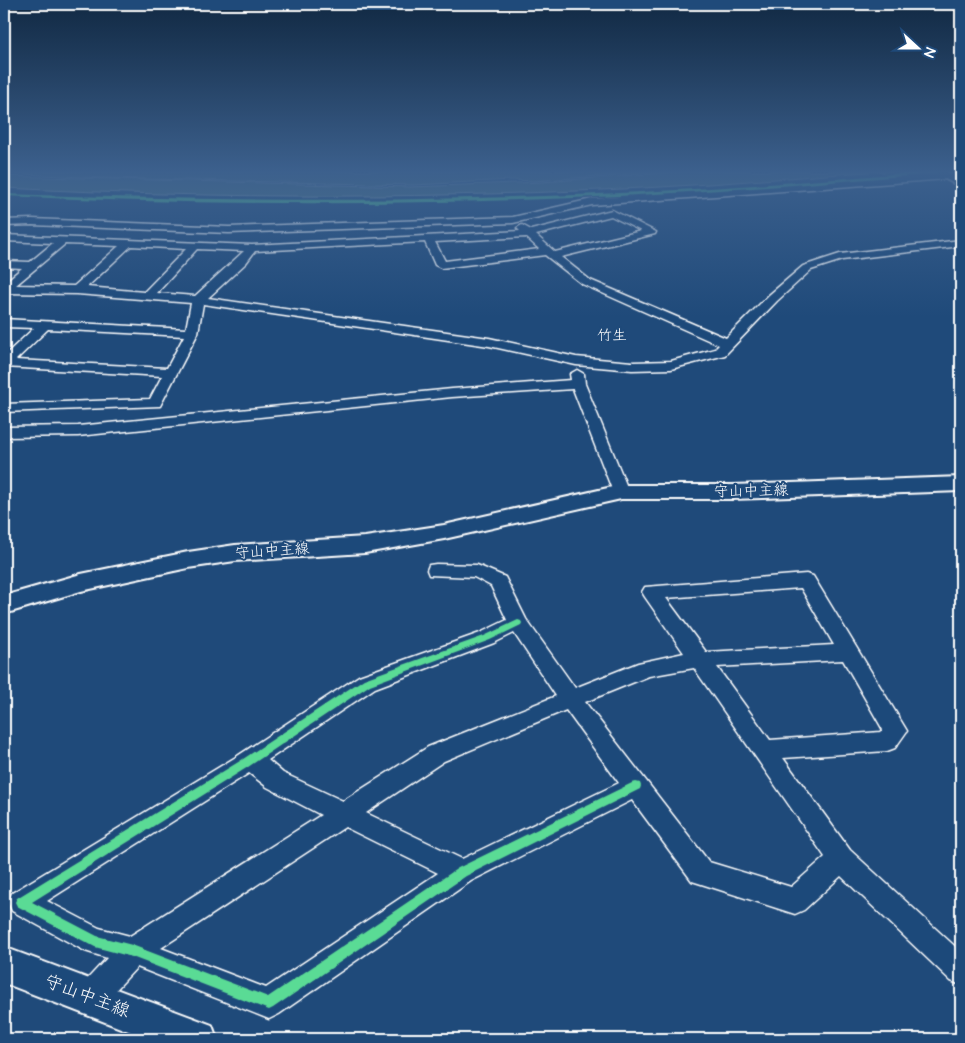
<svg xmlns="http://www.w3.org/2000/svg" width="965" height="1043" font-family="'Architects Daughter','Klee One',sans-serif">
<rect width="100%" height="100%" fill="#1f4a7a"/>
<filter id="ink" filterUnits="userSpaceOnUse"><feTurbulence type="fractalNoise" baseFrequency=".02" numOctaves="2"/><feDisplacementMap in="SourceGraphic" scale="10" xChannelSelector="R" yChannelSelector="G"/><feConvolveMatrix kernelMatrix="1 2 1 2 8 2 1 2 1" color-interpolation-filters="sRGB"/></filter>
<g filter="url(#ink)">
<path fill="#557d84" stroke="#aabec2" d="M4,171H666L534,181L512,180L413,185L102,178L4,173Z
M690,171H920L887,175L881,171C807,176 734,183 661,187C442,199 223,199 4,188V176L410,187L542,182Z"/>
<g fill="none" stroke-linecap="round" stroke-linejoin="round">
<g stroke="#fff" stroke-width="3">
<path id="minor" d="M961,172V178L592,205L513,223L229,233L32,225L4,226V220L32,219L229,227L513,217L592,199Z
M612,210L656,232L655,234L561,257L590,280L726,338L769,295L803,266L840,254L961,240V246L842,260L811,270L777,301L725,355L671,369L632,370L576,365L489,346L203,304L198,333L160,406L4,412V404L150,399L162,376L4,367V356L34,328L4,327V319L186,329L191,303L77,294L4,293V283L22,268L4,267V261L30,262L53,243L4,241V235L252,245L520,231L517,228L522,225L531,230ZM611,216L641,231L555,252L536,235ZM526,237L539,249L445,261L435,242ZM425,242L435,265L441,268L545,255L582,284L719,345L715,349L671,361L632,362L576,357L489,338L208,298L246,263L255,251ZM65,244L119,246L74,286L16,285ZM131,246L186,249L144,292L87,287ZM197,249L244,251L195,296L157,293ZM48,329L184,336L167,368L16,360Z
M577,370L584,374L585,384L629,492L627,496H615L613,492L573,389L452,397L78,436L4,437V427L78,426L452,389L571,380L570,374Z
M436,564L477,565L505,577L526,619L575,688L638,663L684,653L645,597L642,592L645,587L806,574L813,576L907,731L895,748L887,751L783,758L850,850L961,952V985L951,981L841,876L804,910L795,914L692,881L632,800L471,881L279,1014L269,1019L137,967L100,1007L90,1011L80,1007L76,997L80,987L107,958L85,951L12,911L8,902L12,893L236,757L359,676L480,633L507,620L491,586L474,577L429,575L427,570L429,565ZM801,588L834,645L706,652L666,598ZM514,633L556,696L428,747L343,801L283,773L268,760L375,688L494,643ZM843,660L883,730L881,732L770,740L717,667ZM694,668L825,857L791,887L709,862L585,702L649,676ZM566,710L619,783L462,859L366,813L444,761ZM249,773L267,787L321,815L130,936L99,928L47,901ZM345,827L438,873L266,988L161,948Z"/>
</g>
<g stroke="#fff" stroke-width="4">
<path id="major" d="M930,171H945L961,179V187Z
M961,477V491L732,499H621L444,539L365,553L235,561L188,568L81,591L4,614V596L81,574L188,552L235,545L365,537L444,525L621,485H732Z
M4,947L212,1025L217,1039H149L4,983Z"/>
</g>
<use href="#minor" fill="#1f4a7a" fill-rule="evenodd"/>
<use href="#major" fill="#1f4a7a" fill-rule="evenodd"/>
<g stroke="#1f4a7a" stroke-width="3">
<path id="cycleway" d="M926,171H941C925,176 898,176 880,178C832,182 783,186 735,189C493,206 246,207 4,196V194C160,199 316,202 472,198C624,195 775,185 926,171Z
M518,620L521,621L522,623L521,625L490,640L370,685L248,767L32,902L97,936L132,945L268,997L458,868L632,783L636,782L640,783L641,786L640,789L466,876L273,1008L269,1010L132,957L95,947L17,906L15,902L17,898L240,761L364,679L484,636Z"/>
</g>
<use href="#cycleway" fill="#5adb95" fill-rule="evenodd"/>
</g>
</g>
<linearGradient id="sky" x2="0" y2="1"><stop stop-color="#112943"/><stop offset="0.54" stop-color="#3c608d"/><stop offset="1" stop-color="#3c608d" stop-opacity="0"/></linearGradient>
<rect width="965" height="317" fill="url(#sky)"/>
<g text-anchor="middle" dominant-baseline="central" stroke-width="4" stroke-linejoin="round" paint-order="stroke">
<g font-size="15" fill="#fff" stroke="#1f4a7a">
<text x="612" y="335">竹生</text>
</g>
<g font-size="15" fill="#fff" stroke="#1f4a7a">
<text transform="translate(751 491) rotate(-1)">守山中主線</text>
<text transform="translate(272 551) rotate(-4)">守山中主線</text>
</g>
<g font-size="18" fill="#fff" stroke="#1f4a7a">
<text transform="translate(87 996) rotate(21)">守山中主線</text>
</g>
</g>
<rect width="965" height="1043" fill="none" stroke="#1f4a7a" stroke-width="20"/>
<rect x="10" y="10" width="945" height="1023" fill="none" stroke="#fff" stroke-width="2" filter="url(#ink)"/>
<g transform="translate(918 48) rotate(111)" stroke="#1f4a7a" stroke-width="4" paint-order="stroke">
<path d="M0-4L9 19L0 12L-9 19Z" fill="#ffffff"/>
<text y="-8" font-size="14" font-weight="bold" text-anchor="middle" fill="#ffffff">N</text>
</g>
</svg>
